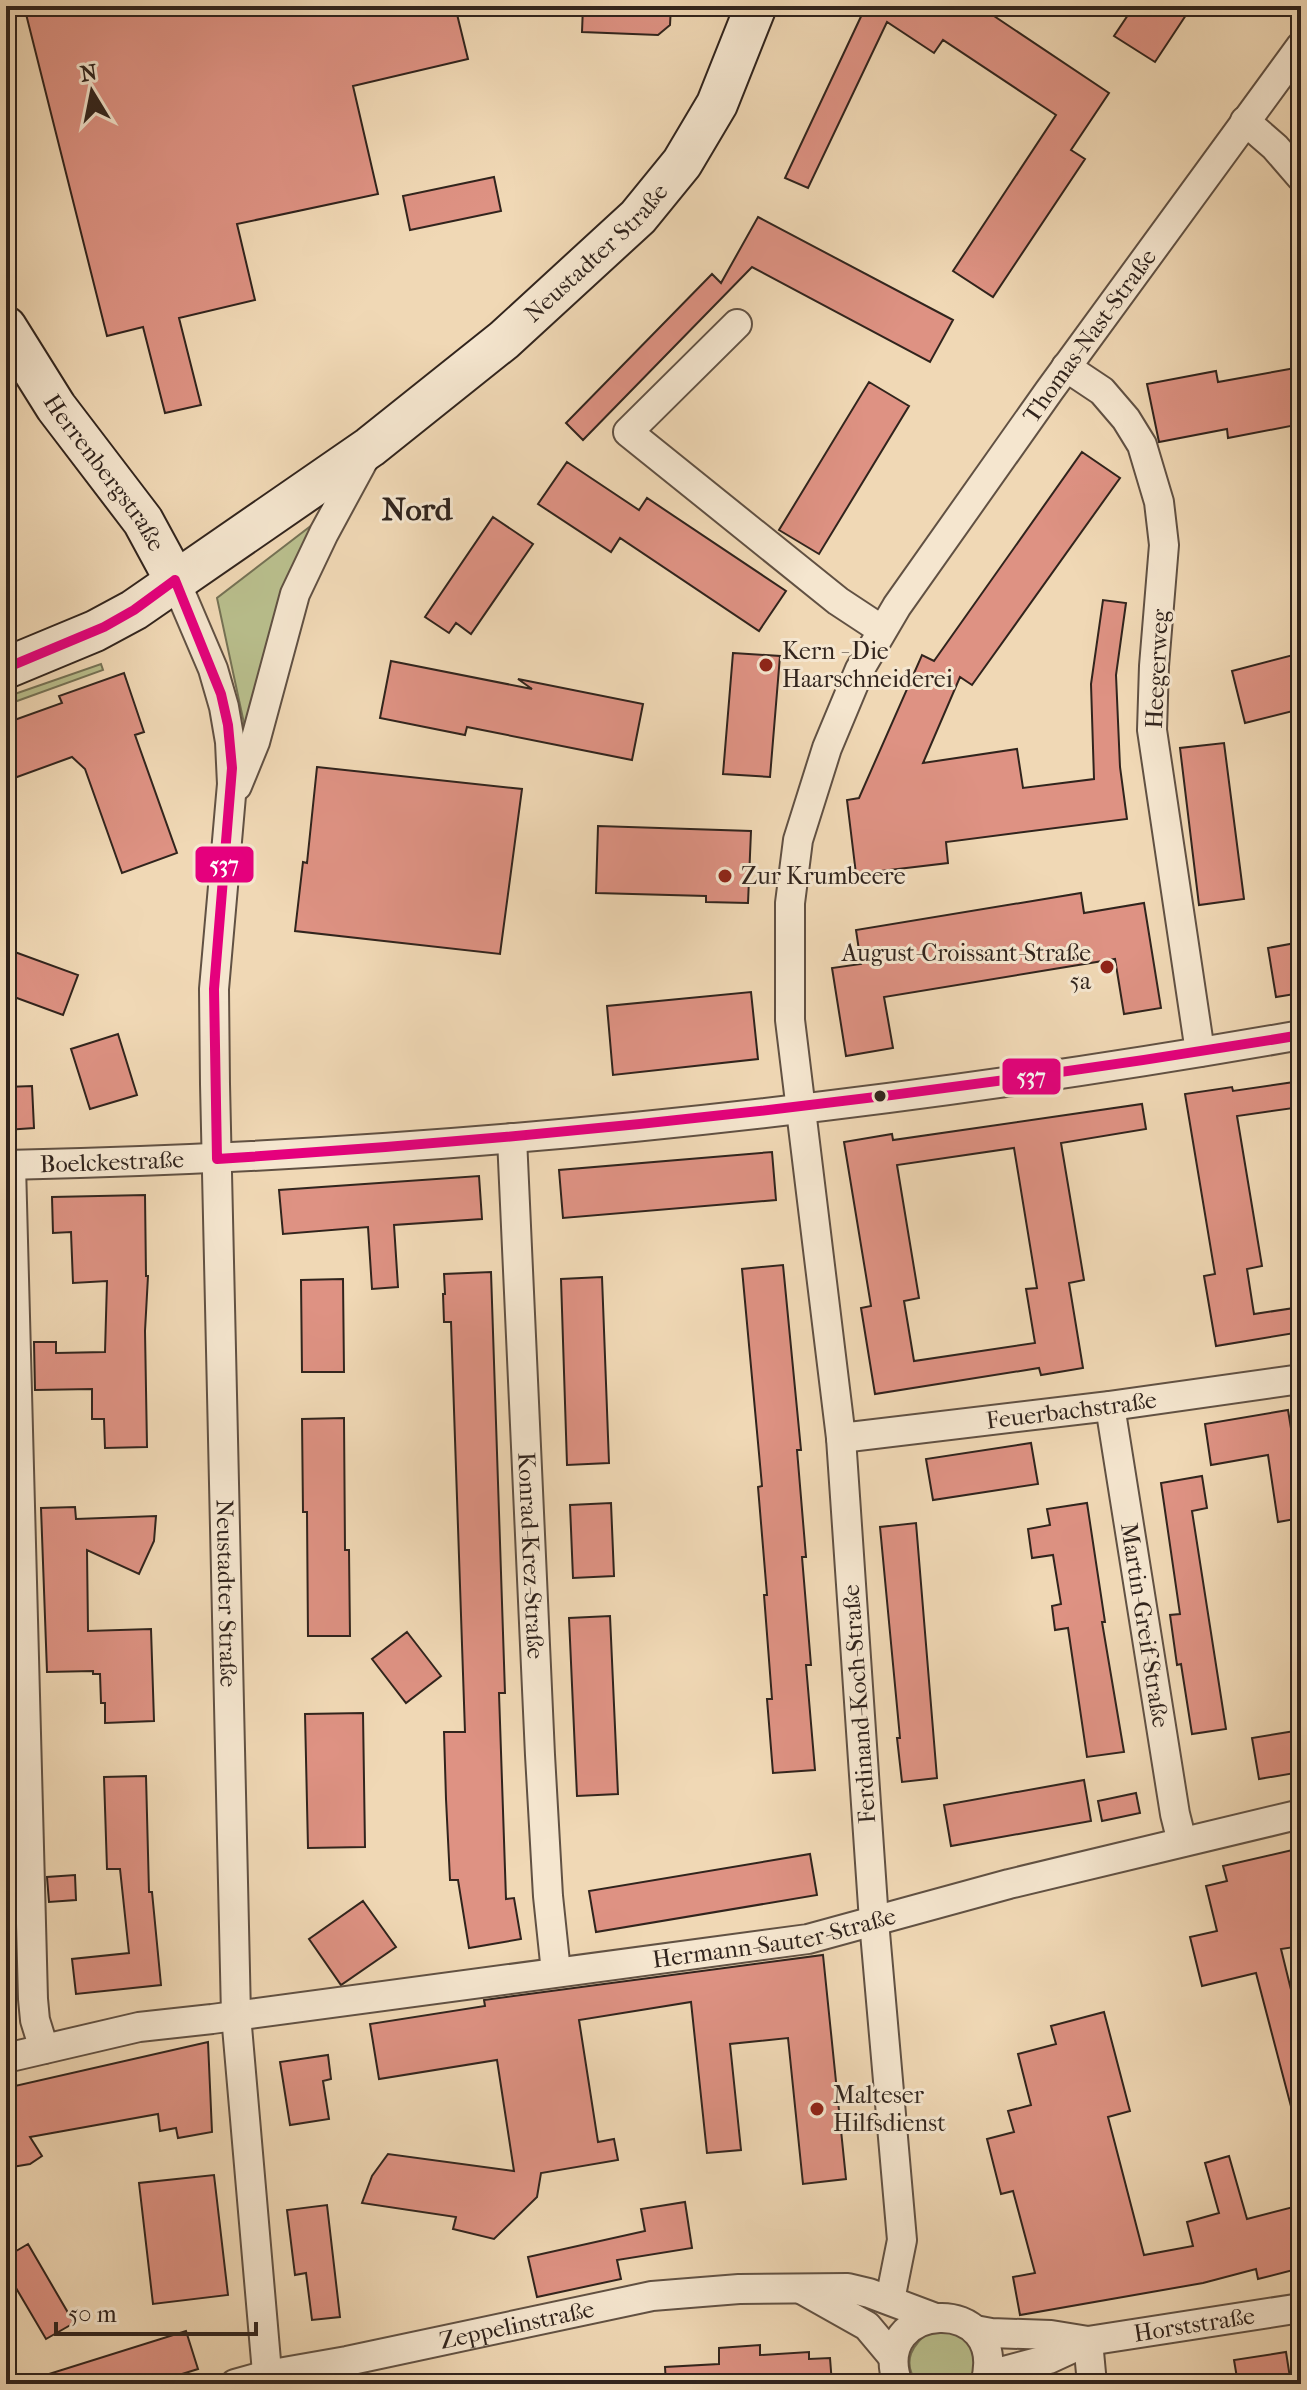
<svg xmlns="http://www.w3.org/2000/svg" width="1307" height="2390" font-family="'IM FELL French Canon',serif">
<rect width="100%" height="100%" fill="#f0d8b5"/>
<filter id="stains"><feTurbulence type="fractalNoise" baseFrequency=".0025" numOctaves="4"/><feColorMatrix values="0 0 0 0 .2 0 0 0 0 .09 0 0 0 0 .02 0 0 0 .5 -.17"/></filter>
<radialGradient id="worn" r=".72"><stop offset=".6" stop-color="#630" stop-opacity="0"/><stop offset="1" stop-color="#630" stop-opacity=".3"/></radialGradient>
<path fill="#b9bf8d" stroke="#757255" stroke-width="2" d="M312,525L245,728L217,598Z
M101,664L103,670L6,705V697Z
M932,2329L965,2336C975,2353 981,2366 967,2384H918C900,2361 913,2344 932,2329Z"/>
<path fill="#de9283" stroke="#31241d" stroke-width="2" fill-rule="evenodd" d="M24,6H455L468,59L353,86L378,194L237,224L255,300L179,318L201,405L165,413L143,327L107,336Z
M583,6H671L670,25L658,35L582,32Z
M862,6H979L1109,93L1071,150L1085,159L993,297L953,271L1056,115L943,40L934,53L887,22L808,188L785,178L865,8Z
M1134,6H1192L1155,62L1114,36Z
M494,177L501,211L410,230L403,196Z
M758,217L953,320L930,362L752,267L583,440L566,423L712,274L721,283Z
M1301,367V424L1228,438L1227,429L1159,442L1147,384L1216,371L1218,382Z
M869,382L909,406L819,554L779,530Z
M1082,452L1120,478L972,685L960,677L923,763L1017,749L1023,788L1094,779L1091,684L1103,600L1126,603L1116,675L1120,767L1127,819L946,842L948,863L856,874L847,800L859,798L922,655L934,661Z
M567,462L639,510L647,498L786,591L759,631L620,538L611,552L538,504Z
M493,517L533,544L471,634L456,623L449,633L425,617Z
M733,653L780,656L770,777L723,774Z
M1301,653V709L1245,723L1232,671Z
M391,661L532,689L518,679L643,704L632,760L467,727L465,735L380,718Z
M124,673L144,732L135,735L177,853L122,873L85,769L72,757L6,781V723L62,703L59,696Z
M1224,743L1244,899L1199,905L1180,748Z
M317,767L522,789L500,954L295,931L303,862L307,863Z
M598,826L751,831L748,903L706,902V896L596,893Z
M1081,893L1084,913L1144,903L1161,1008L1124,1014L1115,959L884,997L893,1048L846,1056L832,968L861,964L856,930Z
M1301,942V993L1276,997L1268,948Z
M12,951L78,975L63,1015L6,994V967Z
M751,992L758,1059L613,1075L607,1006Z
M118,1034L137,1095L90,1109L71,1049Z
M1301,1081V1107L1237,1116L1262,1266L1247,1269L1254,1314L1301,1307V1332L1216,1346L1204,1276L1215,1274L1185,1094L1232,1087L1233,1091Z
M32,1086L34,1128L6,1130V1087Z
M1142,1104L1146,1129L1061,1143L1084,1280L1069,1283L1083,1368L1041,1375L1039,1368L875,1394L861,1308L871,1306L844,1142L892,1134L893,1140ZM1014,1148L1037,1288L1026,1289L1035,1343L914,1361L904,1301L919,1298L897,1165Z
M772,1152L776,1200L563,1218L559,1170Z
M479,1176L482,1219L394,1225L398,1287L372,1289L368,1227L283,1234L279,1190Z
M145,1195L146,1276H148L145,1331L147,1447L105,1448L104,1419H92V1389L35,1390L34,1342H56V1353L105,1352L107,1281L73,1283L71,1232L53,1233L52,1197Z
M783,1265L801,1450H797L806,1557H802L811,1665H806L815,1770L773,1773L767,1699H772L764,1595H767L758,1487L762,1486L742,1269Z
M491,1272L505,1693H499L506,1899L514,1898L521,1939L469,1948L458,1880H450L446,1799L444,1732H465L451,1322H444L443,1294H445L444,1274Z
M602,1277L609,1463L567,1465L561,1279Z
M343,1279L344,1372H302L301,1280Z
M1288,1410L1301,1490V1518L1278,1522L1268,1455L1211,1465L1205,1424Z
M344,1418L345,1550H349L350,1636H308L307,1512H303L302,1419Z
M1031,1443L1038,1484L933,1500L926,1459Z
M1202,1476L1207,1508L1192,1511L1226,1729L1192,1734L1181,1664L1177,1665L1170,1615L1180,1614L1161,1483Z
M611,1503L614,1576L573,1578L570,1505Z
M1087,1503L1105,1622H1102L1124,1752L1087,1757L1068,1628L1055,1630L1052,1606L1061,1604L1053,1555L1032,1558L1028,1529L1050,1525L1047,1509Z
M75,1507L76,1519L156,1516L154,1541L139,1574L87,1550L88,1631L151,1629L154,1721L105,1723V1703H101L100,1674H93V1671L47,1672L41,1508Z
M916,1523L937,1778L902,1782L897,1738H900L880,1527Z
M610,1616L618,1794L577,1796L569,1618Z
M407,1632L441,1676L406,1703L372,1659Z
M363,1713L365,1847L308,1848L305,1714Z
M1301,1730V1772L1259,1779L1252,1738Z
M146,1776L149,1892H152L161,1985L76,1994L72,1959L129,1953L120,1869H107L104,1777Z
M1084,1780L1091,1821L951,1846L944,1805Z
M1136,1793L1140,1813L1102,1821L1098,1801Z
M1301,1848V1946L1281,1949L1294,2002L1301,2001V2117L1294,2118L1256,1973L1202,1986L1190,1937L1217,1931L1206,1886L1227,1881L1223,1866Z
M810,1854L817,1895L596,1932L589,1891Z
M75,1875L76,1900L49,1902L47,1877Z
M363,1901L396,1947L341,1985L309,1939Z
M823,1955L846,2179L803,2184L788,2038L730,2044L741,2150L707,2153L691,2002L579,2020L598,2142L614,2139L618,2160L541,2173L537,2197L494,2239L453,2229L456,2217L362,2203L372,2176L388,2154L514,2171L497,2060L379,2079L370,2024L485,2006L484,2000Z
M1104,2012L1130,2111L1108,2117L1144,2255L1193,2246L1187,2222L1219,2213L1205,2163L1229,2156L1247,2219L1301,2205V2268L1258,2279L1256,2269L1203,2283L1020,2315L1013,2277L1035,2273L1013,2191L1001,2194L987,2139L1014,2132L1008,2111L1031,2105L1018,2054L1056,2044L1051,2026Z
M208,2042L212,2132L178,2138L176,2128L160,2131L158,2114L30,2137L42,2156L30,2164L6,2168V2088Z
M328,2055L331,2079L323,2081L329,2119L290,2125L280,2062Z
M214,2175L228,2295L153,2304L139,2183Z
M685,2202L692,2248L617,2260L621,2279L537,2297L528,2257L645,2231L641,2209Z
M327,2205L340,2317L312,2320L306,2273L295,2275L287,2210Z
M28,2244L74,2323L46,2339L6,2271V2257Z
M186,2331L198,2369L150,2384H33V2379Z
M760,2345V2355L809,2352V2359L830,2358L832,2384H666L665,2367L719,2364V2348Z
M1286,2352L1291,2384H1238L1234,2360Z"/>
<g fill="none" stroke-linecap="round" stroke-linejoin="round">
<g stroke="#615143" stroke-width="32">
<g id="street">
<path d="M1245,121L1275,147L1301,177"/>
<path d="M737,324L628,432L838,601L882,630"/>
<path d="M1066,367L1102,391L1126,419L1142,445L1159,502L1164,545L1154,666L1152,730L1200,1052"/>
<path id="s1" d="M175,580L213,669L224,707L230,742L232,784L214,989L215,1084L236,2015L268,2384"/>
<path d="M237,786L255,742L295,594L324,533L369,450"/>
<path id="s2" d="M512,1138L540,1755L548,1896L556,1972"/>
<path id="s3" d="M6,1165C439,1156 874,1110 1301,1035"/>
<path d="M11,1165L33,1999L35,2020L44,2049"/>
<path id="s4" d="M1110,1406L1175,1814L1182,1842"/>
<path id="s5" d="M841,1438L1110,1406L1301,1379"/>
<path id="s6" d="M6,2058L139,2027L212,2019L808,1939L1009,1884L1301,1814"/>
<path d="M803,2290L867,2326L893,2357"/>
<path id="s7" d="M890,2300L902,2240L874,1921L841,1438L790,1020V903L798,840L827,748L860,669L897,606L1049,391L1301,46"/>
<path d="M975,2330L991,2333L1051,2335L1088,2341"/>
<path d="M1088,2341L1092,2384"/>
<path id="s8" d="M235,2384L267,2375L347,2361L652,2296L739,2289L848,2288L869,2293L933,2317"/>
<path d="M898,2384C867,2300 1011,2292 985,2384"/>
<path id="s9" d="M985,2384L1004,2371L1049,2359L1088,2341L1301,2308"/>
</g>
</g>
<g stroke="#31241d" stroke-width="44">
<g id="secondary">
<path id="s10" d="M6,327L56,407L143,521L175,580"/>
<path id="s11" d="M6,668L95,631L134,610L370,447L504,340L638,217L682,163L717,104L756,6"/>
</g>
</g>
<use href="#street" stroke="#f5e6cf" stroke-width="28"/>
<use href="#secondary" stroke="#f5e6cf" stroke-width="40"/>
<g stroke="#f5e6cf" stroke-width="16">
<path id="bus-1" d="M175,580L221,694L228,725L232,768L214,989L217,1159
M6,668L104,627L134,610L175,580
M217,1159C581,1136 941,1095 1301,1035"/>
</g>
<use href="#bus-1" stroke="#e5007d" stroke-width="10"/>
</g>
<g fill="#8f2418" stroke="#f5e6cf" stroke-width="3">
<circle cx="766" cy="665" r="8"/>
<circle cx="725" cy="876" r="8"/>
<circle cx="1107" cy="967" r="8"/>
<circle cx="817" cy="2109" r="8"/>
</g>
<circle fill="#31241d" stroke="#f5e6cf" stroke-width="3" cx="880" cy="1096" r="7"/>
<g text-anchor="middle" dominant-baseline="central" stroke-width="6" stroke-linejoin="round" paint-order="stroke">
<g font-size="24" fill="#31241d" stroke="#f5e6cf">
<text stroke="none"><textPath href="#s11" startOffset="726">Neustadter Straße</textPath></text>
<text stroke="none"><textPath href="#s7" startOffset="2054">Thomas-Nast-Straße</textPath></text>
<text stroke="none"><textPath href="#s10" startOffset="176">Herrenbergstraße</textPath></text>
<text transform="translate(1157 669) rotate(-87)">Heegerweg</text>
<text stroke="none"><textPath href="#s3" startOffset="106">Boelckestraße</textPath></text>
<text stroke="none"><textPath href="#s5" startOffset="232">Feuerbachstraße</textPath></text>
<text stroke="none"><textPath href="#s2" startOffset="418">Konrad-Krez-Straße</textPath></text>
<text stroke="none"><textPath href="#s1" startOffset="1024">Neustadter Straße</textPath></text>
<text stroke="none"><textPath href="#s4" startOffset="222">Martin-Greif-Straße</textPath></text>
<text transform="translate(859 1704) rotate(-94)">Ferdinand-Koch-Straße</text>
<text stroke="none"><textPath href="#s6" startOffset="778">Hermann-Sauter-Straße</textPath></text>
<text stroke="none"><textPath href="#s9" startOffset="220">Horststraße</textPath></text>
<text stroke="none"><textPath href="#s8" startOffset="288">Zeppelinstraße</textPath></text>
</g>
<g font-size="24" fill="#31241d" stroke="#f5e6cf" text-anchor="start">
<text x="782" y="651">Kern - Die<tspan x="782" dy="28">Haarschneiderei</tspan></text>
<text x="741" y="876">Zur Krumbeere</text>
<text x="1091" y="953" text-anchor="end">August-Croissant-Straße<tspan x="1091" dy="28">5a</tspan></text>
<text x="833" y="2095">Malteser<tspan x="833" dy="28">Hilfsdienst</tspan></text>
</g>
<g font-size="32" font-weight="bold" fill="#31241d" stroke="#f5e6cf">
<text x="417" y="509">Nord</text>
</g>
</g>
<g stroke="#f5e6cf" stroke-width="3">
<rect x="194" y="845" width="61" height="39" rx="8" fill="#e5007d"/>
<rect x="1001" y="1057" width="61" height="39" rx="8" fill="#e5007d"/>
</g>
<g font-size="22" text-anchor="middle" font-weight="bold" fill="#fff">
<text x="224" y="872">537</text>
<text x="1031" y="1084">537</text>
</g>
<rect width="1307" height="2390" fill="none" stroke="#f0d8b5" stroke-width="32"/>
<rect x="8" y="8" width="1291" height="2374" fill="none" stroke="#31241d" stroke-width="4"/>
<rect x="16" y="16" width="1275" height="2358" fill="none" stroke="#31241d" stroke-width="2"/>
<g transform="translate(92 92) rotate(350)" stroke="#f5e6cf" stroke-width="6" paint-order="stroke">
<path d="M0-6L14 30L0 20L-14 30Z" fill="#31241d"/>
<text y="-12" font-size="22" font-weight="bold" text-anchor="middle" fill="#31241d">N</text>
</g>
<path d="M56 2322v12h200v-12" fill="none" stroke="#31241d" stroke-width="4"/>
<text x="68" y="2322" font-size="24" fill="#31241d" stroke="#f5e6cf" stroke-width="6" paint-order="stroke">50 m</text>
<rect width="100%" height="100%" filter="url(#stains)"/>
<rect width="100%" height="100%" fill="url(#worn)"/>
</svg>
